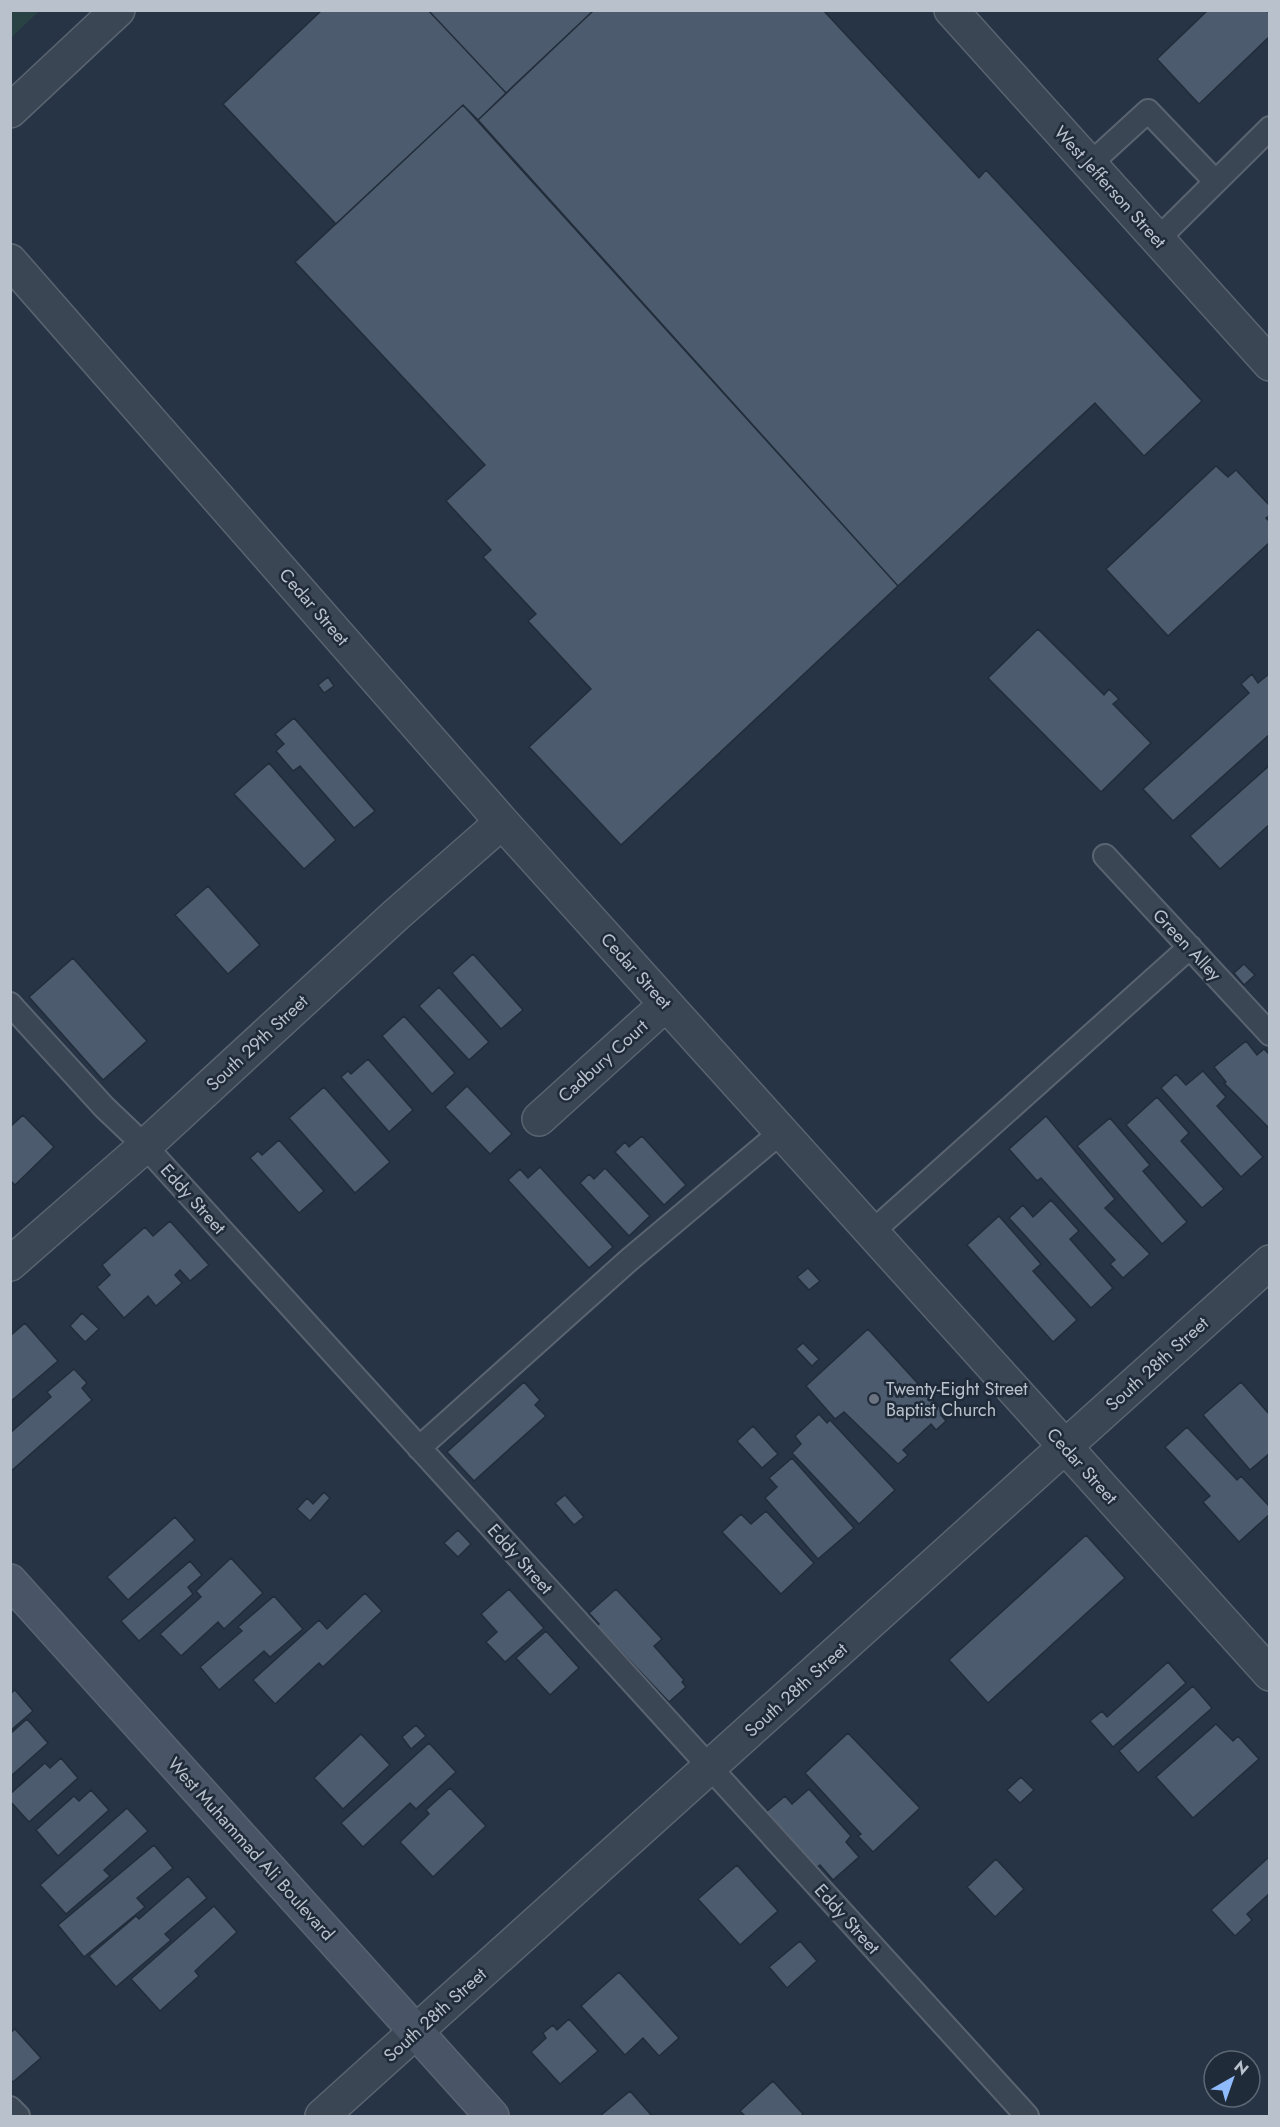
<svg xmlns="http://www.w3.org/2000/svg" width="1280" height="2127" font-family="Jost,sans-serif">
<rect width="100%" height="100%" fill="#263445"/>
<path fill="#294345" d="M11,10H39V11L11,38Z"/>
<path fill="#4d5b6e" stroke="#222d3b" stroke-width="1.5" d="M322,10H428L506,93L478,120L463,105L336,224L223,104Z
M428,10H594L506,93Z
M594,10H823L979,178L986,170L1202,401L1144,456L1095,403L898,586L478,120Z
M1208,10H1266L1270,14V36L1199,104L1157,59Z
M463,105L898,586L621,845L529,747L591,689L528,621L536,614L483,557L491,550L446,501L485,465L295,262Z
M1216,466L1228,477L1236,470L1270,506V515L1266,518L1270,522V542L1168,636L1106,569Z
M1038,629L1104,695L1109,689L1119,699L1113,704L1151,743L1101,792L988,678Z
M1270,673V734L1173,821L1143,789L1249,693L1241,684L1252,674L1258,683Z
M328,677L334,686L324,693L318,685Z
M294,718L375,811L354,828L300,766L293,771L276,751L284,744L275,734Z
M269,763L336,840L304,869L234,794Z
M1270,765V824L1220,869L1190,836Z
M208,886L260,945L228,974L175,915Z
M473,954L523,1010L501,1029L452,973Z
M73,958L147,1041L103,1080L29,997Z
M1244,964L1255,975L1244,985L1234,973Z
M439,987L489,1042L469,1060L419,1006Z
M404,1016L455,1073L432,1094L382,1036Z
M1246,1041L1257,1055L1264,1049L1270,1055V1129L1224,1083L1226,1082L1214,1067Z
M368,1059L413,1110L389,1132L341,1077L348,1071L351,1074Z
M1203,1071L1226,1097L1217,1106L1263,1157L1241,1177L1161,1088L1176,1074L1186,1085Z
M467,1086L512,1134L490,1154L445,1107Z
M324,1087L390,1162L355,1193L289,1118Z
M1157,1097L1189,1133L1181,1141L1224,1189L1202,1208L1126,1125Z
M23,1115L54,1147L15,1185L10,1180V1127Z
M1046,1116L1115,1199L1105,1208L1150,1254L1123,1278L1110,1264L1115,1260L1041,1178L1037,1181L1009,1149Z
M1110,1118L1150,1165L1143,1171L1187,1222L1162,1244L1077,1146Z
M642,1136L686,1185L664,1205L615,1152L625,1142L629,1147Z
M279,1140L324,1191L299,1213L250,1158L258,1151L262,1155Z
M540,1167L613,1247L589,1268L508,1180L520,1169L528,1178Z
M605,1168L650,1216L629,1236L580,1183L589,1174L594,1179Z
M1051,1200L1079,1231L1070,1239L1113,1288L1091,1308L1009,1218L1023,1205L1033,1217Z
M999,1216L1041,1264L1033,1271L1077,1320L1053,1342L967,1245Z
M170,1221L209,1265L190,1281L180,1270L175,1275L182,1283L156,1306L148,1296L124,1318L97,1287L110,1275L102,1265L145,1227L153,1236Z
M808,1268L820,1281L809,1290L797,1277Z
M82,1313L99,1329L85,1342L70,1326Z
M25,1323L58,1361L10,1402V1336Z
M868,1329L944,1412L941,1415L946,1421L936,1430L931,1424L903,1450L908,1455L898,1464L844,1412L835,1419L806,1386Z
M803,1343L819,1359L812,1366L796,1349Z
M74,1369L87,1383L82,1388L92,1400L10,1472V1433L51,1397L47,1392Z
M524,1382L540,1400L535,1405L546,1416L474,1481L447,1452Z
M1241,1382L1270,1415V1453L1250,1470L1203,1415Z
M819,1414L827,1423L830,1420L895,1490L859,1524L792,1453L801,1444L795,1436Z
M753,1426L778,1454L762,1468L737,1441Z
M1187,1427L1237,1480L1241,1476L1270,1507V1514L1239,1542L1203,1502L1210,1496L1165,1447Z
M792,1458L854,1528L818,1559L765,1498L777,1487L769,1478Z
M324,1492L330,1498L310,1521L297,1509L307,1498L313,1504Z
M565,1495L584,1517L574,1525L555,1503Z
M766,1511L814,1563L781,1594L722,1532L741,1514L751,1524Z
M175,1517L195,1540L128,1600L107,1577Z
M458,1530L471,1544L458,1557L444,1543Z
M1086,1535L1125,1578L988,1703L949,1660Z
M231,1558L263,1593L224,1629L218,1622L181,1656L160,1634L201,1597L196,1591Z
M190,1561L202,1575L188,1587L193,1594L139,1641L121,1621Z
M509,1589L544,1628L505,1662L486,1642L497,1632L481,1614Z
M616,1589L662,1639L654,1646L684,1680L682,1682L686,1687L669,1702L597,1626L599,1624L589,1613Z
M365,1593L382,1611L323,1667L319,1663L275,1704L253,1680L319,1620L327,1629Z
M274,1596L303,1629L270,1657L264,1651L219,1690L200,1667L242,1631L238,1627Z
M546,1631L579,1668L550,1695L516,1658Z
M1168,1662L1186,1683L1113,1747L1090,1721L1102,1711L1107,1717Z
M1193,1686L1212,1708L1138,1773L1119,1751Z
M15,1690L33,1711L10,1731V1694Z
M27,1719L48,1743L10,1777V1734Z
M1216,1724L1233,1741L1238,1736L1259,1759L1193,1818L1156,1777Z
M416,1725L426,1736L411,1749L402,1737Z
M848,1733L920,1808L873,1852L858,1836L861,1834L805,1773Z
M361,1734L390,1765L343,1809L314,1778Z
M429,1743L456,1772L416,1809L410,1803L363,1847L341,1823Z
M61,1758L78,1778L29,1822L10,1801V1794L45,1763L50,1768Z
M1021,1777L1034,1790L1020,1803L1007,1790Z
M450,1788L486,1826L433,1877L400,1842L429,1814L426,1810Z
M809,1789L851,1836L846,1842L859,1857L833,1880L820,1865L813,1870L770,1822L773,1819L766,1812L785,1796L792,1804Z
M91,1790L109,1810L58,1856L36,1830L74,1796L79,1801Z
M127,1808L148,1831L104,1870L110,1876L66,1914L40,1885Z
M154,1845L173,1868L137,1898L145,1907L84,1957L58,1925Z
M1270,1856V1893L1247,1914L1252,1920L1235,1936L1211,1910Z
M996,1859L1024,1889L995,1917L967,1887Z
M737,1865L778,1911L740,1945L698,1899Z
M188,1876L207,1898L165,1934L171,1940L116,1987L89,1956L136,1916L139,1919Z
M214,1906L237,1932L195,1971L199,1976L160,2011L131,1979Z
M800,1941L817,1961L787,1988L769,1967Z
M619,1972L679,2038L659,2056L643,2038L625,2055L581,2006Z
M569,2019L598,2051L560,2084L531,2052L546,2038L543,2033L553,2025L557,2030Z
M15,2029L41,2058L13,2082L10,2079V2033Z
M773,2081L803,2114L801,2116H745L740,2111Z
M630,2091L652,2116H600Z"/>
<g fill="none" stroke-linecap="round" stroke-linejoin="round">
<g stroke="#5a6471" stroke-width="26">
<path id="service" d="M1090,164L1148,111L1215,181
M1157,240L1270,128
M1105,856L1270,1034
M10,1004L104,1107L145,1146L1027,2116
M872,1232L1190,947
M419,1448L629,1260L781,1132
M10,2108L18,2116"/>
</g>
<g stroke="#5a6471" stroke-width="36">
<path id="minor" d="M951,10L1270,364
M10,111L118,10
M10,261L502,822L1270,1674
M539,1119L666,1004
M10,1264L145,1146L397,914L502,822
M322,2116L1270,1262"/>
</g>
<g stroke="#5a6471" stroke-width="36">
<path id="secondary" d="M10,1581L492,2116"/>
</g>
<use href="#service" stroke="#3b4654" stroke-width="22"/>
<use href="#minor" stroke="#3b4654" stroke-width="33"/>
<use href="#secondary" stroke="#495567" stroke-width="33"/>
</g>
<circle fill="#6b7280" stroke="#202b39" stroke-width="2" cx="874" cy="1399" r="6"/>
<g text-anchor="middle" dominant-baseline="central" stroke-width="5" stroke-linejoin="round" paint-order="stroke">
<g font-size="18" fill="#b9c1cd" stroke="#202b39">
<text transform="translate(1110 187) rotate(48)">West Jefferson Street</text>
<text transform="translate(314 607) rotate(49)">Cedar Street</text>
<text transform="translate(1187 945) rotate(47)">Green Alley</text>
<text transform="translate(636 971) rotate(48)">Cedar Street</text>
<text transform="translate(257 1043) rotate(-43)">South 29th Street</text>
<text transform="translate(603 1061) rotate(-42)">Cadbury Court</text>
<text transform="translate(193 1199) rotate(48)">Eddy Street</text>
<text transform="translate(1157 1364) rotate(-42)">South 28th Street</text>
<text transform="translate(1082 1466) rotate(48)">Cedar Street</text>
<text transform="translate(520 1559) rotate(48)">Eddy Street</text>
<text transform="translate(796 1690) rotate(-42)">South 28th Street</text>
<text transform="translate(251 1849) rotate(48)">West Muhammad Ali Boulevard</text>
<text transform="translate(847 1919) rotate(48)">Eddy Street</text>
<text transform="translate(435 2015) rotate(-42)">South 28th Street</text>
</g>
<g font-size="18" fill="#b9c1cd" stroke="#202b39" text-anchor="start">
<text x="886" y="1389">Twenty-Eight Street<tspan x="886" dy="21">Baptist Church</tspan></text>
</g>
</g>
<rect width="1280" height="2127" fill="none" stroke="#b9c1cd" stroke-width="24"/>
<g transform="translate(1232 2079) rotate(40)"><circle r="28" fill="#202b39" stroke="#5d6774" stroke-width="1.5"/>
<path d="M0-4.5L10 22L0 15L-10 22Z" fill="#8fbbfc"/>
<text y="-9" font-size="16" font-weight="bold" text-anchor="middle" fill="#b9c1cd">N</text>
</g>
</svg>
